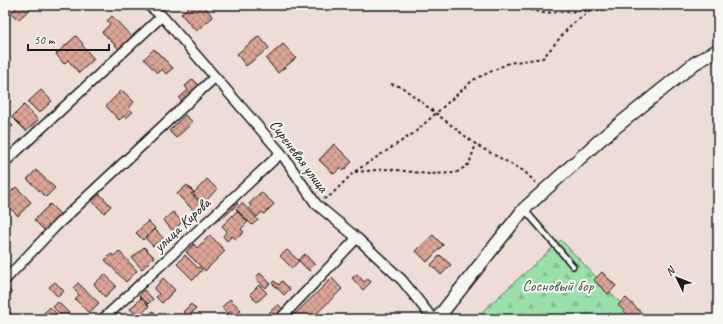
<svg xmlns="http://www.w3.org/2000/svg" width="723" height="324" font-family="Caveat,sans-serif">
<defs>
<pattern id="forest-firs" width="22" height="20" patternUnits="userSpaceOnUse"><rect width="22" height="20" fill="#9bdfab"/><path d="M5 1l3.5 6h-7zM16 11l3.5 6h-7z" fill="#85bf93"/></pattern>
<pattern id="building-cross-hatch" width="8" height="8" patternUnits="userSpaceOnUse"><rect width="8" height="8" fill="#dda497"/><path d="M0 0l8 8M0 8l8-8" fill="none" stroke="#b2857a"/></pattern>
</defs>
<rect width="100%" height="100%" fill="#eeddd7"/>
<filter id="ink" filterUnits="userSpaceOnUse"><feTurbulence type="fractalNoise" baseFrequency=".025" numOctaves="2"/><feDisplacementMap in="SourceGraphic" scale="8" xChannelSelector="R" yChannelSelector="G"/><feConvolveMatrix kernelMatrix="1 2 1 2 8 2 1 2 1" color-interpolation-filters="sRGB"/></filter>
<g filter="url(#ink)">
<path fill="url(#forest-firs)" stroke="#5c7e64" d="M561,240L636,319H474Z"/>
<path fill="url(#building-cross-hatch)" stroke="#1c1c1c" d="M19,5H27L30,9L18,20L11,13Z
M191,5H203L213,17L196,31L181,14Z
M112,16L132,37L119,49L102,32L110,24L107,21Z
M76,36L83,44L82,45L94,59L79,73L68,60L64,64L56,54Z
M259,36L269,48L246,66L237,54Z
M283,44L296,58L278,73L266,59Z
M154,49L173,68L166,74L162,69L157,73L144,59Z
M193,79L201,87L183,103L179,98L188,90L185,86Z
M41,90L52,101L39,113L28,102Z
M122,90L134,102L129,108L133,112L126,118L124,116L119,120L106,106Z
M24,105L38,120L26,131L12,117Z
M185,115L193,122L176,138L169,131Z
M5,118L13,126L9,129L11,132L5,138Z
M334,144L352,162L343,171L340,168L334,174L319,160Z
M36,170L55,188L46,197L27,179Z
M207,179L217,189L203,204L193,194Z
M187,185L194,192L191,194L202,205L195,212L177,194Z
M16,187L31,202L18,216L5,203V198Z
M261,192L274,204L264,214L262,212L257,217L249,208L251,206L249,204Z
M100,194L111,206L104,213L92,201Z
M234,200L238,204L221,220L217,216Z
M242,203L258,220L252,225L236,209Z
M50,204L62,216L46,232L34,220Z
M237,211L248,222L241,229L244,232L236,239L232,236L227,241L223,236L227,231L222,226Z
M173,212L182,222L173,231L163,220Z
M148,221L155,228L143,240L136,233Z
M155,229L165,240L160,246L157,242L153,246L146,239Z
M210,235L225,251L205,271L186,252L194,244L197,248Z
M433,235L443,245L427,262L416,251Z
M144,247L154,257L142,269L132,258Z
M287,250L299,261L292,268L280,256Z
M119,251L137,271L126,282L105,260L111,254L114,256Z
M305,254L315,265L309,271L298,260Z
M185,255L198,268L199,267L202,270L193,280L177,264Z
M440,255L451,265L441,275L431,265Z
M602,272L616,286L608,294L594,280Z
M260,273L270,283L266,288L255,278Z
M105,274L116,286L105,297L94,284Z
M357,274L364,282L368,278L371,282L363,290L352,278Z
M163,278L175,290L162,303L156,297L159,294L154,289Z
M332,278L342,289L311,319H290Z
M274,281L279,285L282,281L290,289L284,295L272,283Z
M55,282L64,291L58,297L49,287Z
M78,283L99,303L89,313L75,299L79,295L73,288Z
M259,285L267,293L257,302L250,294Z
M5,286L12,293L5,299Z
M144,290L153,299L148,304L139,296Z
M141,298L149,306L139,317L130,309Z
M626,298L648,319H632L618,305Z
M230,299L241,310L235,316L231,311L228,314L222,307Z
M58,302L69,313L64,318L53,307Z
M191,304L196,309L188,317L183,312Z
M278,304L283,310L274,319H272L268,314Z
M50,307L58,315L54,319H42L40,317Z
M5,308L15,317L13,319L5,318Z
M153,311L161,319H145Z"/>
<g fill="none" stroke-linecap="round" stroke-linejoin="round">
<g stroke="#1c1c1c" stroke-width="8">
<path id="service" d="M524,209L573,266"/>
</g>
<g stroke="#1c1c1c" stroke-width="12">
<path id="minor" d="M148,5L162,16L281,153L316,204L357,238L402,280L433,319
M5,162L162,16
M5,280L57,225L215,77
M103,319L281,153
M280,319L357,238"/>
</g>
<g stroke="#1c1c1c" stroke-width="15">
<path id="tertiary" d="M437,319L524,209L601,139L695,63L718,50"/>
</g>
<path stroke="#1c1c1c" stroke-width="2" stroke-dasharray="3 3" stroke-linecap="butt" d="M513,5L542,13L601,10L624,5
M391,84L402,87L478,146L524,171L536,183
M355,172L388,169L428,174L456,173L469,164L476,144
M324,199L331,195L354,172L414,133L473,80L509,63L543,58L570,26L591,10"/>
<use href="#service" stroke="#f6f6f2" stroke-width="4.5"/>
<use href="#minor" stroke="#f6f6f2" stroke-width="9"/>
<use href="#tertiary" stroke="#f6f6f2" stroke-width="12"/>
</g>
</g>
<g text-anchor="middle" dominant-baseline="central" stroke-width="4" stroke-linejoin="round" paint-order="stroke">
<g font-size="16" fill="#1c1c1c" stroke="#f6f6f2">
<text transform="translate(299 156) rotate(53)">Сиреневая улица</text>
<text transform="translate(182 225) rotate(-43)">улица Кирова</text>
</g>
<g font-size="16" fill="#425647" stroke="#f6f6f2">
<text x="558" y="286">Сосновый бор</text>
</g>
</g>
<rect width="723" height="324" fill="none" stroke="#f6f6f2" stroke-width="20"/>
<rect x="10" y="10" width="703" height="304" fill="none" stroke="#1c1c1c" stroke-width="1.5" filter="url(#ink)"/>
<g transform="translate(677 278) rotate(313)" stroke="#f6f6f2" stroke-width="3" paint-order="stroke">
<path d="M0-3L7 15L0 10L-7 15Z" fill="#1c1c1c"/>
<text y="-6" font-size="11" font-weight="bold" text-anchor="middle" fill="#1c1c1c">N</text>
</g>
<path d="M28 44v6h81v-6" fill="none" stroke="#1c1c1c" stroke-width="2"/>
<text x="34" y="44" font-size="12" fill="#1c1c1c" stroke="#f6f6f2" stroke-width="3" paint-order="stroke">50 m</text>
</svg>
